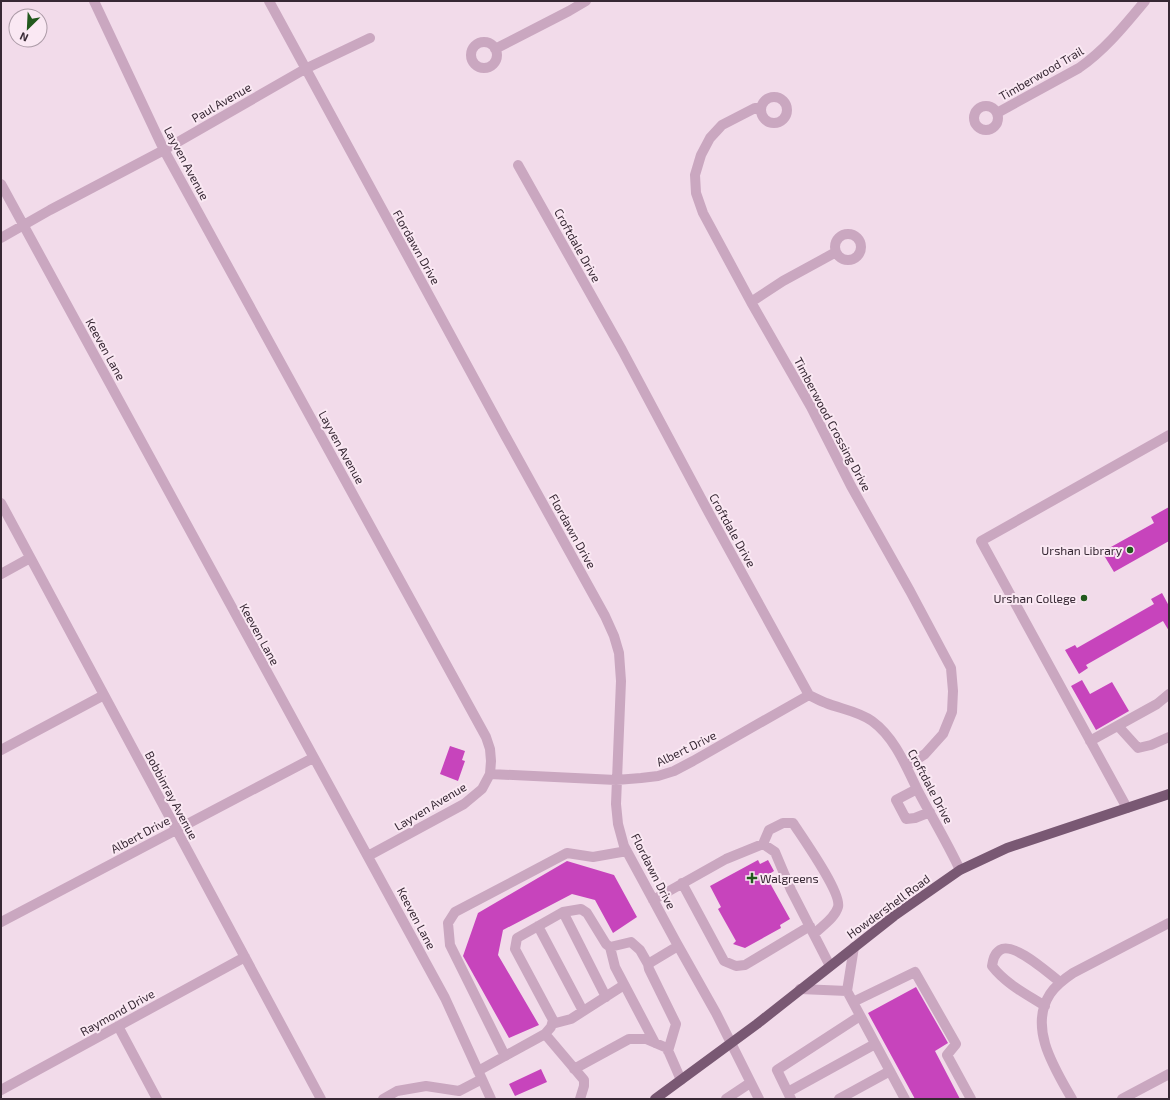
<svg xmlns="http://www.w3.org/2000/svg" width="1170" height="1100" font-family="'Exo 2',sans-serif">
<rect width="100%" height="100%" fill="#f2dbea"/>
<path fill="#c744bc" d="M1169,507V541L1114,572L1102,552L1154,523L1151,517Z
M1162,593L1169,606V631L1163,621L1086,665L1088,668L1079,674L1065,650L1075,645L1077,648L1154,604L1151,599Z
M1082,680L1090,694L1112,682L1129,711L1096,730L1071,686Z
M450,746L465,751L462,760L465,761L458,781L440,774Z
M758,860L760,864L768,860L774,871L766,876L790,919L780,925L781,928L745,948L733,944L736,941L718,909L721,907L710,886Z
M567,861L614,875L637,917L613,933L595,900L572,894L503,930L498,955L539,1025L509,1038L463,956L478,913Z
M916,987L948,1043L935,1051L960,1099H915L868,1013Z
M541,1069L547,1082L515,1096L509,1084Z"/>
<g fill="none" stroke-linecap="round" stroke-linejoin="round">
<path stroke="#caa7c0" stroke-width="10" d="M94,1L164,150L486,737L490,749L491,761L490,774L482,789L464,804L368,856
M269,1L506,437L605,616L614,636L619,653L621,681L616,804L618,824L624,846L676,942L716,1013L759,1099
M471 55a13 13 0 1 1 26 0a13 13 0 1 1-26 0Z
M495,49L569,11L586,1
M761 110a13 13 0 1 1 26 0a13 13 0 1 1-26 0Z
M974 118a12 12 0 1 1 24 0a12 12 0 1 1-24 0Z
M761,108H755L722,125L710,138L701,155L695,175L696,193L703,213L751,302L811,407L851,486L910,591L951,668L953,691L952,712L943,734L925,754L907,766
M997,113L1079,68C1105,50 1125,25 1145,1
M518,165L622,350L710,515L809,695C815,698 820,701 826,703C841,709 858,711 872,721C894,737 905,764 917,789C931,816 947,842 960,870
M1,184L445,998L491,1099
M835 247a13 13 0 1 1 26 0a13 13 0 1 1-26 0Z
M1,238L50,210L164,150L305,69L370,38
M751,302L783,281L836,252
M1,503L321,1099
M1,574L30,558
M1118,726L1138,748L1151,745L1169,737
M1090,741L1157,704L1169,694
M1,750L104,695
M490,774L616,780L641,778L658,776L674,771L693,761L809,695
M917,789L896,800L906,819L915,818L930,812
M1127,808L981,541L1169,435
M763,844L769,830L783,823H793C802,837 842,893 838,907C835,918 822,926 814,934
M682,883L724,961L736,966L745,965L810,926
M653,900L726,859L763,844L775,852L791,890L830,966
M563,912L606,997
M1,922L313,758
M538,926L583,1011
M610,947L615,967L655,1043
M800,989L847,991L854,947
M847,991L905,1099
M853,1002L915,972L956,1044L947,1055L971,1099
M1045,1006C1026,994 1006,984 992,966C993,960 994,954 1000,950C1014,941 1049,974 1060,982
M552,1024L571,1019L624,985
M118,1026L157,1099
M545,1034L551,1027L553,1020L515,949L517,938L563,912L581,909L587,913L606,944L610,947L631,942L640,950L648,964
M668,1051L676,1024L649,969L648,964L678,946
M505,1056L545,1034L584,1080V1086L580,1099
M574,1069L629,1039H646L667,1048L681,1080
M478,1071L505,1056L450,945L448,923L455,912L567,853L593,857L627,851
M1,1090L245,957
M788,1092L875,1044
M383,1099L397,1091L426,1086L459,1091L482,1079
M726,1099L750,1083
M791,1099L777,1070L860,1016
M839,1099L890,1071
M1072,1099C1055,1069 1028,1028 1050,994C1056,985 1064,979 1073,973L1169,923
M1122,1099L1169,1074"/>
<path stroke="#795873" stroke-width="10" d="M655,1099L757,1024L894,916L960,870L1007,848L1169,794"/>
</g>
<g fill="#22591d" stroke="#fae8f3" stroke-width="1.5">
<circle cx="1130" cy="550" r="4"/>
<circle cx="1084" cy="598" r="4"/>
<path d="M750 872h4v4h4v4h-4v4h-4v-4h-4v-4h4z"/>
</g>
<g text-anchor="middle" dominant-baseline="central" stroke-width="4" stroke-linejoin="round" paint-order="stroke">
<g font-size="12" fill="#372834" stroke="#fae8f3">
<text transform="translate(1041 73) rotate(-30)">Timberwood Trail</text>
<text transform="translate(221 102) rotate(-30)">Paul Avenue</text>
<text transform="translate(187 163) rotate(62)">Layven Avenue</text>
<text transform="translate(578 245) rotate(61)">Croftdale Drive</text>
<text transform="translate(417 247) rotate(61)">Flordawn Drive</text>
<text transform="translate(106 349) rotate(61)">Keeven Lane</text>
<text transform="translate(833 424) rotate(62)">Timberwood Crossing Drive</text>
<text transform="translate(342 447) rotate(61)">Layven Avenue</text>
<text transform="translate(733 530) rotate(61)">Croftdale Drive</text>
<text transform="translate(573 531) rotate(61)">Flordawn Drive</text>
<text transform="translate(260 634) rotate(61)">Keeven Lane</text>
<text transform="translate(686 748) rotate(-26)">Albert Drive</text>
<text transform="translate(931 786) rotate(62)">Croftdale Drive</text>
<text transform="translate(172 795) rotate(62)">Bobbinray Avenue</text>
<text transform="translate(430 806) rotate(-31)">Layven Avenue</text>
<text transform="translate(140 834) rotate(-28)">Albert Drive</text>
<text transform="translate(654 871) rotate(63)">Flordawn Drive</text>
<text transform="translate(888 906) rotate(-36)">Howdershell Road</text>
<text transform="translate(417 918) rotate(62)">Keeven Lane</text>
<text transform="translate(117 1012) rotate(-29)">Raymond Drive</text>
</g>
<g font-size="12" fill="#372834" stroke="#fae8f3" text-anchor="end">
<text x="1122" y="550">Urshan Library</text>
<text x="1076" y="598">Urshan College</text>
<text x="760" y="878" text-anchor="start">Walgreens</text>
</g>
</g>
<rect width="1170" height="1100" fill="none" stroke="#372834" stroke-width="4"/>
<g transform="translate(28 28) rotate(204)"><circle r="19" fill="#fae8f3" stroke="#ac9ba7"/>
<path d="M0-3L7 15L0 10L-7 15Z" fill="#22591d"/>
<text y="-6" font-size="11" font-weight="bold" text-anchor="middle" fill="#372834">N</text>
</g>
</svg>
